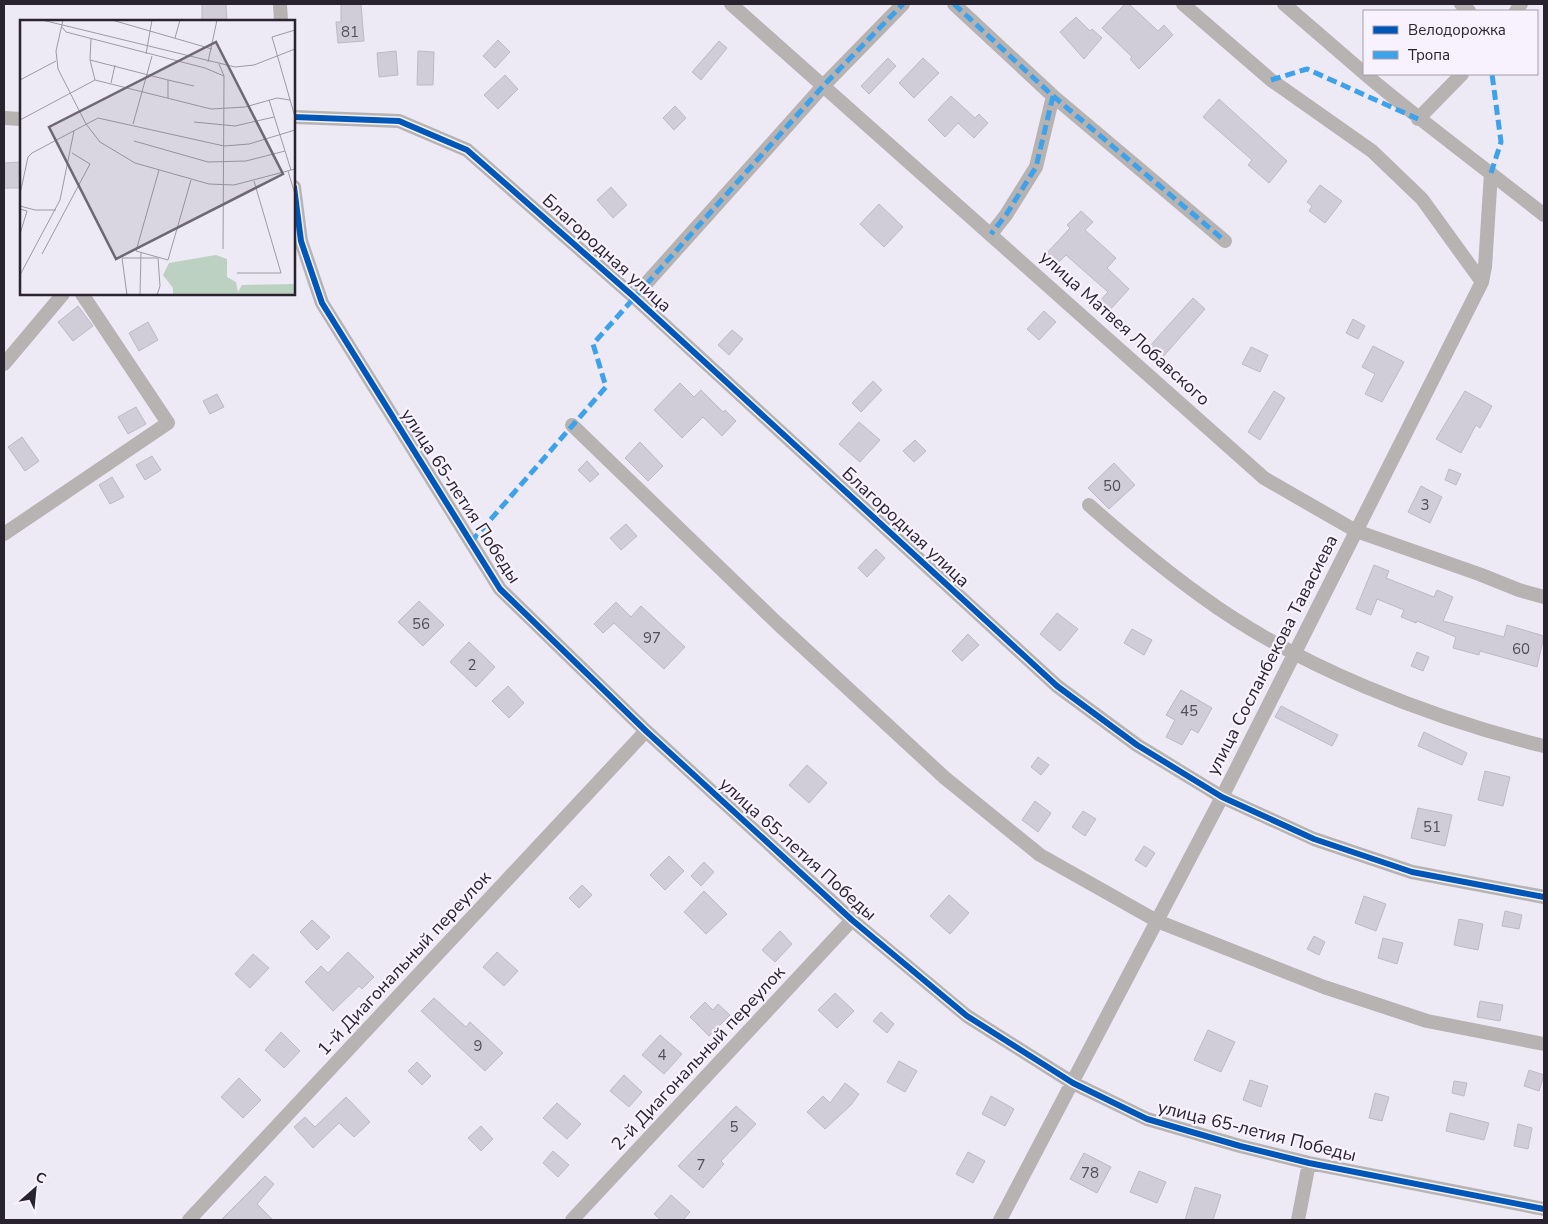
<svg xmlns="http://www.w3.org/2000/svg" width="1548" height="1224" font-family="'Nunito Sans',sans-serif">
<rect width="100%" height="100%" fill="#ede9f5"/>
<path fill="#d1cdd8" stroke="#bebac5" d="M202,4H226L227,21H202Z
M341,4H361L364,41L338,43L336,22H341Z
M1125,4H1129L1158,31L1164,25L1173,35L1139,69L1130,59L1132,57L1102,28Z
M1076,17L1090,31L1092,29L1102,38L1084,59L1060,32Z
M498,40L510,52L495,68L483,56Z
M719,41L727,48L701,80L692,72Z
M396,51L398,75L379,77L377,53Z
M418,51L434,52L433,85H417Z
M888,58L896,66L869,94L861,86Z
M923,58L939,73L914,98L899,83Z
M505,75L518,89L498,109L484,95Z
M951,96L975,118L979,114L988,123L974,138L958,123L945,137L928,120Z
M1219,99L1287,161L1269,183L1248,165L1252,160L1203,117Z
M675,106L686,118L674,130L663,118Z
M21,162V188H4V163Z
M1320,185L1342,201L1325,223L1309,211L1312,206L1307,202Z
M611,187L627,205L613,218L597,200Z
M879,204L903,227L884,247L860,224Z
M1081,211L1093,222L1085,230L1116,258L1107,268L1129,289L1108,312L1098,303L1108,292L1066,255L1056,265L1045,255L1070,228L1067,225Z
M1193,298L1205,309L1162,358L1149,347Z
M78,306L93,326L73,341L58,322Z
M1044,311L1056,322L1039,340L1027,329Z
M1353,319L1365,326L1358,339L1346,333Z
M148,322L158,340L139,351L129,333Z
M732,330L743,339L729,355L718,345Z
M1373,346L1404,362L1382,402L1365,394L1375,374L1362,367Z
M1251,347L1268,355L1260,372L1242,364Z
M873,381L882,390L861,412L852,403Z
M680,383L694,397L701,390L723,412L725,410L736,421L722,436L703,417L682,438L654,410Z
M1274,391L1285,398L1260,440L1248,432Z
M1465,391L1492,406L1480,428L1476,425L1461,453L1436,439Z
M217,394L224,407L210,414L203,401Z
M136,407L146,424L128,434L118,417Z
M859,422L880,440L860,462L839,444Z
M22,437L39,461L25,471L8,447Z
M915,440L926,451L914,462L903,451Z
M640,442L663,466L648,481L625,458Z
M152,456L161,470L145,480L136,465Z
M587,461L599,474L590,482L578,470Z
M1114,463L1135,485L1109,509L1088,488Z
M1449,469L1461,474L1456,485L1445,480Z
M112,477L124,497L110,504L99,485Z
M1421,486L1442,497L1430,523L1408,512Z
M626,524L637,536L621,550L610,538Z
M876,549L885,558L867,577L858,568Z
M1374,565L1389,571L1386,578L1434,597L1437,590L1453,597L1443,621L1504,637L1507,625L1544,636L1537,667L1480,651L1479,655L1453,648L1456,637L1417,621L1416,623L1401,617L1404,610L1377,599L1371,615L1356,609Z
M419,601L444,625L423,646L398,622Z
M616,602L631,617L641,606L685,647L664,669L614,623L603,633L594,624Z
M1057,613L1078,629L1060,651L1040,634Z
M1132,629L1152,640L1144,655L1124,643Z
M968,634L979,645L962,661L952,651Z
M469,642L495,667L476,687L450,662Z
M1417,652L1429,657L1423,671L1411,666Z
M508,686L524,703L509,718L492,701Z
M1181,690L1212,708L1198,733L1191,729L1182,745L1166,737L1175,720L1166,715Z
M1281,706L1338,735L1332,746L1275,717Z
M1424,732L1467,753L1462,765L1418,746Z
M1038,757L1049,765L1041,775L1031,767Z
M807,765L827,783L809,803L789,785Z
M1485,771L1510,777L1503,806L1478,800Z
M1035,801L1051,813L1038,832L1022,820Z
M1418,808L1452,815L1445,846L1411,838Z
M1083,811L1096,819L1085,836L1072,827Z
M1144,846L1155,853L1146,867L1135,860Z
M669,856L684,871L665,890L650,875Z
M704,862L714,872L701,886L691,876Z
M582,885L592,895L579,908L569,898Z
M704,891L727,914L706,934L684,912Z
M949,895L969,913L950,934L930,916Z
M1364,896L1386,904L1376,931L1355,923Z
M1505,911L1522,915L1519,929L1502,926Z
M1459,919L1483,924L1478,950L1454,945Z
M312,920L330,937L317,950L300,932Z
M780,931L792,944L775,962L762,950Z
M1314,936L1325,942L1319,955L1307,949Z
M1383,938L1403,943L1397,964L1378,958Z
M348,952L374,977L362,989L359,986L333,1011L305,982L321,966L328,973Z
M497,952L518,971L504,986L483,967Z
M253,954L269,968L250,988L235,974Z
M835,993L854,1011L837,1028L818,1010Z
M434,998L466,1027L470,1022L503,1053L485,1071L421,1011Z
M1480,1001L1503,1005L1500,1021L1477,1017Z
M705,1002L713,1010L718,1004L730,1015L709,1036L690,1017Z
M881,1012L894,1024L887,1033L873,1021Z
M1208,1030L1235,1042L1221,1072L1194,1060Z
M281,1032L300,1051L284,1068L265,1050Z
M660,1035L682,1054L664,1074L642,1055Z
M899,1061L917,1071L905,1092L887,1082Z
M417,1062L431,1076L422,1085L408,1071Z
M1529,1070L1544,1075L1539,1091L1524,1086Z
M624,1075L642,1092L629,1107L610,1091Z
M239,1078L261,1100L243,1118L221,1097Z
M1250,1080L1268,1086L1261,1107L1243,1100Z
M1454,1081L1467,1083L1464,1096L1452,1093Z
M845,1083L859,1094L851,1105L825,1129L807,1112L823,1096L830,1103Z
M1375,1093L1389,1097L1382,1121L1369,1118Z
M991,1096L1014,1109L1005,1126L982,1114Z
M346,1097L370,1122L354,1137L339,1123L313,1148L294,1127L305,1117L315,1127Z
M557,1103L581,1124L567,1139L543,1118Z
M736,1106L756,1124L721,1161L724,1164L703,1188L678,1166Z
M1450,1113L1489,1123L1484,1140L1446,1131Z
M1518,1124L1532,1128L1528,1149L1514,1146Z
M481,1126L493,1139L481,1151L468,1138Z
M553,1151L569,1165L558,1177L543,1163Z
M968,1152L985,1161L973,1183L956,1174Z
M1084,1153L1111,1167L1097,1193L1070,1179Z
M1139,1171L1166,1182L1157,1203L1130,1192Z
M265,1176L274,1184L257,1204L273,1220H221Z
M1195,1187L1221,1195L1213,1220H1185Z
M671,1195L690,1212L683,1220H661L654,1214Z"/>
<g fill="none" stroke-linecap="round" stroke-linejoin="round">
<path stroke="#b7b3b2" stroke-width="14" d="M280,4L281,21
M731,4L1264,478L1356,531L1479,574L1519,590L1544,597
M954,4L1053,96L1036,167L1006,215L991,234
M1183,4L1271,80L1372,151L1422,199L1482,282
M1284,4L1364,73
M1461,4L1469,11
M1516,11L1521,4
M1365,74C1423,123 1485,168 1544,215
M1053,96L1225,241
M294,117L399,121L467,150L634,297L1057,686L1137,745L1222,797L1314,839L1412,872L1544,897
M4,118L21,119
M1418,119L1462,74
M294,187L301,241L322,303L500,589L646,731L852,920L967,1016L1073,1083L1147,1119L1240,1146L1309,1163L1544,1209
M634,297L824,85L903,4
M4,364L63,294
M572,425L777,623L945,778L1040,855L1157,921L1324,987L1427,1021L1544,1044
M1089,505C1125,537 1162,568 1201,596C1296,666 1430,718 1544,746
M4,534L168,423L82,294
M189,1220L646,731
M572,1220L852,920
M1000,1220L1222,797L1482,282L1485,267L1491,173
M1298,1220L1309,1163"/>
<path stroke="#3ea2eb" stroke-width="5" stroke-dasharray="10 5" stroke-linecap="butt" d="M954,4L1053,96L1036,167L1006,215L991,234
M1271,80L1307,69L1418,119
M1053,96L1225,241
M1491,173L1501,142L1492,74
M471,542L606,387L593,344L824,85L903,4"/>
<g stroke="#f7f2fe" stroke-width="9">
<path id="cycleway" d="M294,117L399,121L467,150L634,297L1057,686L1137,745L1222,797L1314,839L1412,872L1544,897
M294,187L301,241L322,303L500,589L646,731L852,920L967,1016L1073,1083L1147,1119L1240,1146L1309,1163L1544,1209"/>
</g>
<use href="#cycleway" stroke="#0057b8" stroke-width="6"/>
</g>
<g text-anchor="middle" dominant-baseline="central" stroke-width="4.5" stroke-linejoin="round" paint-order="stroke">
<g font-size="15" fill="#524e58">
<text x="350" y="32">81</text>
<text x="1112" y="486">50</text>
<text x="1425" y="505">3</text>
<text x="421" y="624">56</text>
<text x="652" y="638">97</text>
<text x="1521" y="649">60</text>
<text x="472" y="665">2</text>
<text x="1189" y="711">45</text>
<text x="1432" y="827">51</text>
<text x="478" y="1046">9</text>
<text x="662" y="1055">4</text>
<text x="734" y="1127">5</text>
<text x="701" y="1165">7</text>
<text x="1090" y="1173">78</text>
</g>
<g font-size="18" fill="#28232e" stroke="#f7f2fe">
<text transform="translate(607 253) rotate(42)">Благородная улица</text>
<text transform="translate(1125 328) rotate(42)">улица Матвея Лобавского</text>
<text transform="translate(461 496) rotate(57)">улица 65-летия Победы</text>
<text transform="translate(906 527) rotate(43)">Благородная улица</text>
<text transform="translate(1272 655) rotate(-63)">улица Сосланбекова Тавасиева</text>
<text transform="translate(798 849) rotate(42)">улица 65-летия Победы</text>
<text transform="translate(404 963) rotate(-47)">1-й Диагональный переулок</text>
<text transform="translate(698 1058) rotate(-47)">2-й Диагональный переулок</text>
<text transform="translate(1257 1131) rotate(14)">улица 65-летия Победы</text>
</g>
</g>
<g transform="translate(20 20)">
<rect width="275" height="275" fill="#ede9f5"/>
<path d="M196,235L207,239V257L216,262L218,272L222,265L275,264V275H153V268L143,255L149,243Z" fill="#bcd1c1"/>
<path fill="none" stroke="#9e9aa5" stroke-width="1" d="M22,0L215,47L234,45L275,29M43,0L36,31L38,49L66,104L80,122L115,143L189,164L214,165L275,149M92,0L192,29M42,7L46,12L185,48L204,56M275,10L252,17L275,97M155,18L160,0M71,19L70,40L148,60V78M126,34L132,0M70,40L75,60M188,42L197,0M199,44L204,56L203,229M0,60L36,41M148,60L174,66M91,63L95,45M249,80L271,150M0,100L75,60L191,89L225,87L257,78L270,80M174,102L215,106L254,97M113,104L132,36M114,121L188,142L226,141L265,131M139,150L116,231L148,240L171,160M268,151L275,174M0,174L8,137L12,133L78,98L204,126L229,124L275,110M0,186L15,190H36M0,189L7,191L0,214M22,234L70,144L52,133M217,253H261L234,161M0,255L40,180L54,111M107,275L102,238H138L140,266L137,275M120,275L121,232"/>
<path fill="#6d6874" fill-opacity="0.15" stroke="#6d6874" stroke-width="2.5" d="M196,22L263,154L96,239L29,107Z"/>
<rect width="275" height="275" fill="none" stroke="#28232e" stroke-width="2.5"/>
</g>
<rect width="1548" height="1224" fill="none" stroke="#28232e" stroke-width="10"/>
<rect x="1363" y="10" width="175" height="65" fill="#f7f2fe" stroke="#a49fab"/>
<rect x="1373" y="26" width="25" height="8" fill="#0057b8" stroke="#a49fab"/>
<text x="1408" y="35" font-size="15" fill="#28232e">Велодорожка</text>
<rect x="1373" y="51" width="25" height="8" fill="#3ea2eb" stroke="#a49fab"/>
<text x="1408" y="60" font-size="15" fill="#28232e">Тропа</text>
<g transform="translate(35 1189) rotate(27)" stroke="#f7f2fe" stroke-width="4" paint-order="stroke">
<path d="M0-4L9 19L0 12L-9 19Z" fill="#28232e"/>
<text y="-8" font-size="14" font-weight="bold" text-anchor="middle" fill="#28232e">С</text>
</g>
</svg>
